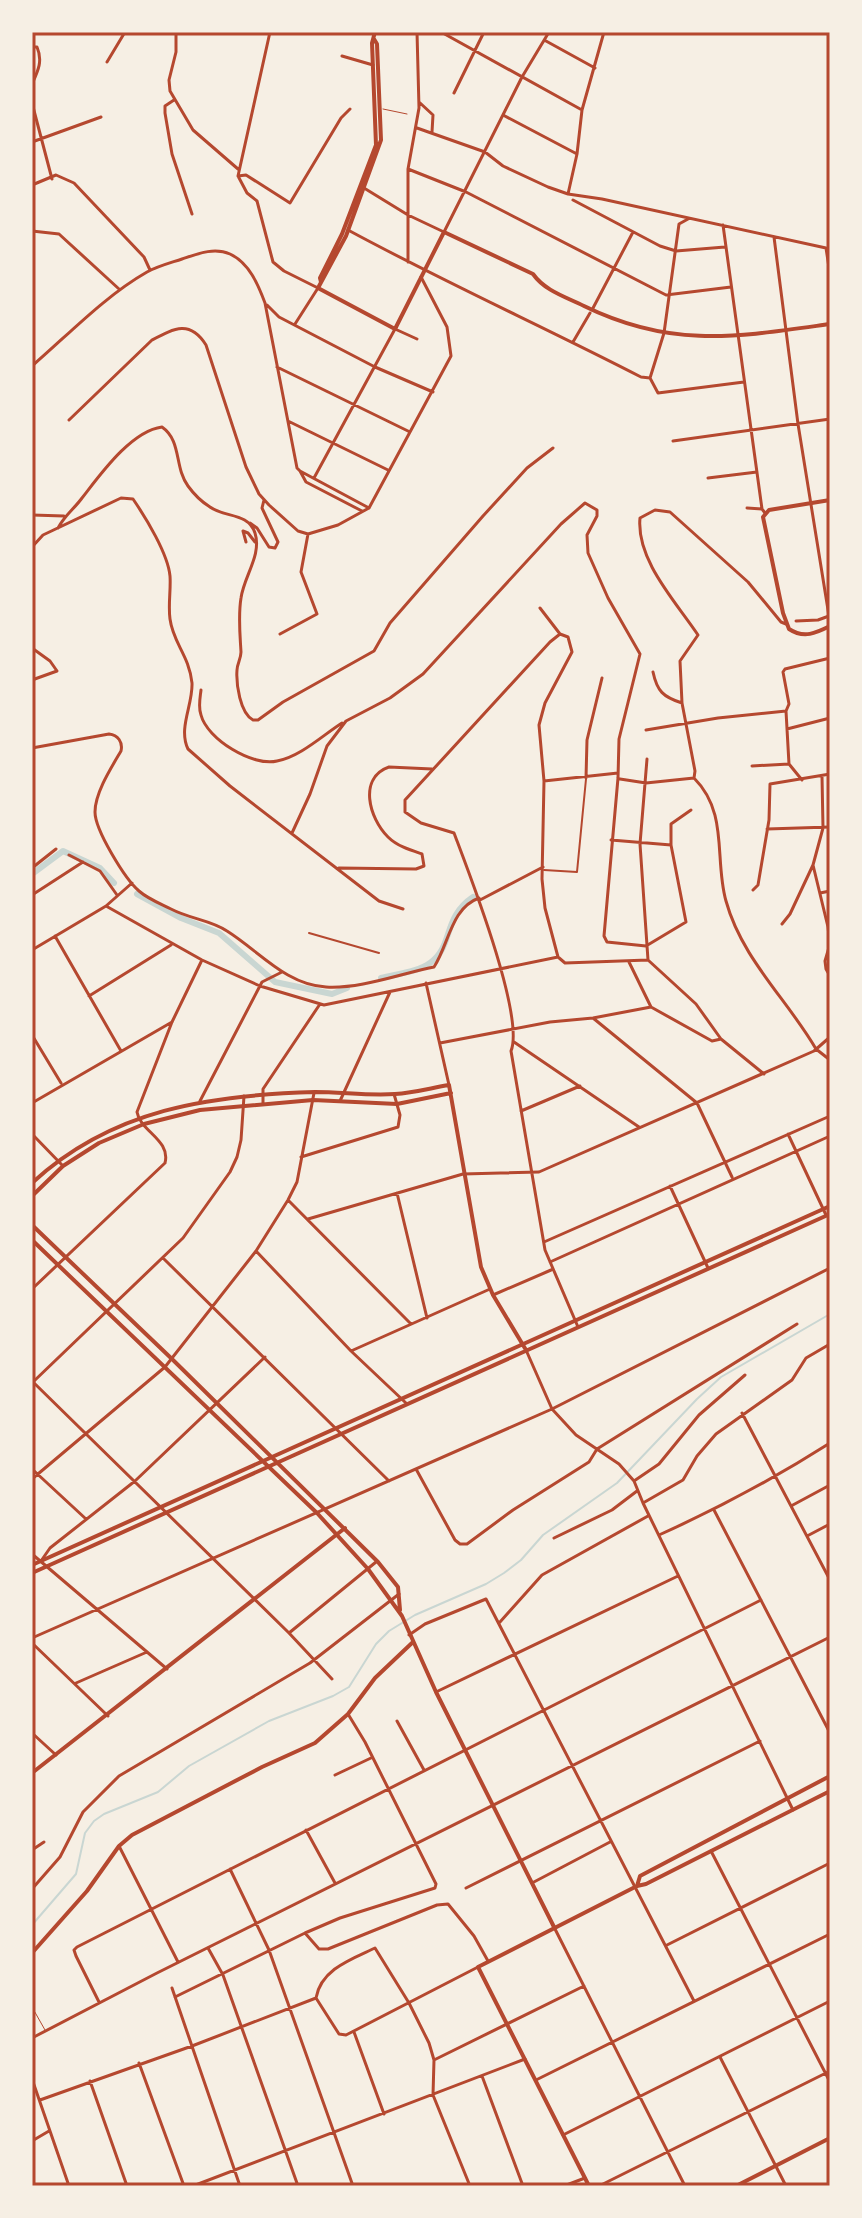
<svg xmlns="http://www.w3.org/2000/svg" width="862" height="2218" font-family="Barlow,sans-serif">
<rect width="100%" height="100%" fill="#f6efe4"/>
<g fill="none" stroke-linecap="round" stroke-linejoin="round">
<path stroke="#c9d6d2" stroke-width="2" d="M32,1925L76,1874L85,1833L94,1821L104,1814L158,1792L189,1766L269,1721L333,1696L349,1687L376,1644L389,1631L415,1615L486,1584L504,1573L521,1560L543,1535L617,1483L697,1399L721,1377L830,1314"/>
<path stroke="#c9d6d2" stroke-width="6" d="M32,874L63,851L100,868L114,883
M137,894L181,918L219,933L275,982L332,994L347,988
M381,978C396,974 418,972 430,963C454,946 442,918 473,897"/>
<path stroke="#b5482f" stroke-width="1" d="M383,109L407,114
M32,2007L45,2030"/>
<path stroke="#b5482f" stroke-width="2" d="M544,870L577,872L586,779
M309,933L379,953"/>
<path stroke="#b5482f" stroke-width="3" d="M176,32V52L169,80L170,91L193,130L238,169
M270,32L238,176L247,193L257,201L273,262L284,271L318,288L295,324
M441,32L582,110
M546,41L595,68
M32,47H37C43,61 38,71 32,84
M342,56L373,65
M107,62L125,32
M454,93L484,32
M174,100L165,106V113L172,154L192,214
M419,102L433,115L432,132
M32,103L52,179
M503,115L577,154
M417,128L485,152L503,166L548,187L568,194L602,199L826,248L830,274
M32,142L101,117
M408,169L466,192L666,295L731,287
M238,176L246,175L290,203L341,118L350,109
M32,185L56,175L74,183L144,257L150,270
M364,188L408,215L444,232L522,77L549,32
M568,194L577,154L582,110L604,32
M573,200L660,246L676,251L725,247
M688,219L679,224L664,333L650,378L658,393L744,382
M723,225L762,509L765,513
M348,230C444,282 544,327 641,377L650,378
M32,231L59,234L119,289
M774,237L798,424L829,616L818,620L796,621
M408,262V169L419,108L417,32
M267,305L279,317L375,367L433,392
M592,310L633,232
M573,342L590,313
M32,366C69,334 105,296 147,272C158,266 170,263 182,259C197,254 214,247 230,254C249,263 258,284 265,303L297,468L300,471L369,508
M277,367L410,432
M69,420L152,340C175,328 190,320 206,345L246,467L259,494L269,505L298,531L308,534L338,525L369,508
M288,421L388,470
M673,441L830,419
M300,471L306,482L362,511
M314,478L395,329L417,339
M708,478L757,472
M369,508L451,356L447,327L421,277
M747,508L762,509
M32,515L64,516
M250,523L257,528L269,547L275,548L278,542L262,508L264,500
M58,528C65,515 74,509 82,498C100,475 131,431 162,427C182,441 174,467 188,486C193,493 202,502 210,507C225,518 248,512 255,533C262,555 244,576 241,598C238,616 240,634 241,652C241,659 237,664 237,670C236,684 240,713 253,720H258L283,702L374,651L390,623L483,516L527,468L553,448
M246,542L243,531L248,533L255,542
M32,547L43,535L121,498L133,499C146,518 168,554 170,576C171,590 168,605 170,619C173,643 189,655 192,683C193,705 178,728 188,749L230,786L379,901L403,909
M540,608L560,634
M280,634L317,614L301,572L308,534
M32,648L50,661L57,671L32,680
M653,672C657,691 663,697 682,703L695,771L694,778
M201,690C200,699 198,707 201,715C207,739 253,767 277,761C300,757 323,735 342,723
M682,703L680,661L698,635C676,602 636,560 640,518L655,510L670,512L748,582L781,622L786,624
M787,729L830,718
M646,730L718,718L786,711
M32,748L109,734C118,735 123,742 121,751C111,768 95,793 95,812C95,830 125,879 139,891C148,899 161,904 171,909C190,919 211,920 227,931C259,951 286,985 326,987C361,989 399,974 434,967C449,944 451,908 479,898
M647,759L640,844L648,960L696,1004L721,1039L764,1074
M752,766L789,764
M822,776L823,828L813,865L828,927L830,944L825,961L826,969L830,976
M586,778L587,740L602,678
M620,779L646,783L694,778C729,813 714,859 726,901C742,959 787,999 816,1049
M802,780L789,764L786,711L789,704L783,672L785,669L830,658
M544,781L618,773
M767,829L830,827
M292,833L310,794L327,746L346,721L390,698L423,674L561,524L585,503L597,510V516L587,535L588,553L608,598L640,654L619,739L618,778L604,936L607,942L646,946
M611,840L671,845
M69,855L100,871L117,895
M32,868L56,849
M339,868L416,869L424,866L422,854C410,850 397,846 388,837C369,818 358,778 389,767L432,769
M753,890L758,885L769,820L770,784L830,774
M820,893L830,891
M32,895L83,862
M480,900L543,867
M106,906L202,960L260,986L324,1005L558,957L565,963L648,960
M782,924L790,914L813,865
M55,936L121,1051
M646,946L686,922L671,845V824L691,810
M32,950L106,906L132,883
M558,957L545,908L542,879L544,781L539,725L545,703L572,652L568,637L560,634L550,642L405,800V812L421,823L454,833C469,873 525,1016 511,1051L545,1250L578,1327
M629,962L651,1007L712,1041L721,1039
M426,983L449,1085
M89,996L171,945
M593,1018L697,1103L732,1177
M32,1035L61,1083
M514,1042L639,1127
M440,1043L550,1022L593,1018L651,1007
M816,1049L830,1060
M200,1101L262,982L282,972
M340,1101L390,992
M32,1103L172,1022
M263,1104V1089L320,1004
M521,1111L580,1086
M32,1134L63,1166
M788,1134L826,1215
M301,1157L398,1127L400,1115L394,1094
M670,1186L708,1268
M397,1193L427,1318
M288,1200L411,1324
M308,1219L463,1174L539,1172L814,1051L830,1037
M544,1242L830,1116
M256,1251L351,1351L407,1404
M164,1259L389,1481
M550,1262L830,1136
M32,1289L165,1163C171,1140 140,1131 137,1112L172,1022L201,962
M493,1295L551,1270
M526,1350L552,1409L576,1435L619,1464L634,1481L643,1503L793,1810
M351,1351L490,1289
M32,1381L289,1633L332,1679
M33,1382L183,1238L230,1172L237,1157L241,1140L244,1096
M742,1413L830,1580
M32,1469L86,1519
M416,1469L455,1540L460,1544H467L513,1510L589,1462L597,1449L797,1324
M32,1479L165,1367L256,1251L288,1200L297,1182L314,1093
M634,1481L659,1464L699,1415L745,1375
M643,1503L683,1480L697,1456L716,1434L792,1380L806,1358L830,1344
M791,1506L830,1485
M714,1510L830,1733
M659,1535C719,1508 775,1478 830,1443
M809,1535L830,1524
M554,1538L612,1510L637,1491
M32,1554L167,1669
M41,1561L50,1548L135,1481L265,1357
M500,1622L542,1575L648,1516
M289,1633L376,1562
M409,1635L425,1624L486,1599L694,2001
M32,1638L552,1409L830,1268
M32,1643L108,1716
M76,1683L147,1652
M436,1692L678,1576
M397,1721L424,1770
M32,1733L56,1755
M335,1775L371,1758
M306,1830L335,1883
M119,1846L178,1962
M32,1850L44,1842
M711,1851L830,2082
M230,1869L269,1950L353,2186
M532,1883L610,1842
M466,1888L760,1741
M32,1889L60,1857L83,1812L119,1776L310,1663L399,1594
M555,1929L685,2186
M305,1933L319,1949H328L437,1905L448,1904L474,1936L488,1961
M667,1945L830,1863
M208,1948L223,1975L298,2186
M172,1988L240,2186
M175,1997L305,1933L340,1918L435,1888L436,1884L365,1742L348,1714
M316,1998C321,1969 352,1959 375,1948L409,2003L429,2043L434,2060L433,2095L470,2186
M316,1998L339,2034L346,2035L478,1967
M99,2002L76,1956L74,1950L77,1947L761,1600
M354,2032L384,2114
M32,2038L157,1973L830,1637
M720,2057L786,2186
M434,2060L584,1986
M139,2063L184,2186
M482,2076L523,2186
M32,2079L69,2186
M536,2080L830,1934
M90,2081L127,2186
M40,2100L192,2046L316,1998
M563,2135L830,2001
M32,2141L49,2131
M193,2186L525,2059
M564,2186L585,2178
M599,2186L830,2071"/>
<path stroke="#b5482f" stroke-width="4" d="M374,39L377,44L381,140L346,236L318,288L395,329L444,232L533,274C545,291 566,297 584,306C672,349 737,337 830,324
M321,282L320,278L342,234L376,145L372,43L375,32
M830,500L769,510L763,517L783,613L789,629C804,639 816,633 830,626
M32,1183C112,1109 210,1095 315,1092C342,1092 369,1096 395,1094C413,1093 431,1088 449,1085L481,1267L493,1295L526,1350
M32,1196L63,1166L99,1143L144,1124L200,1110L313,1100L397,1104L451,1093
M32,1225L172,1359L378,1562L398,1587L400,1610
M32,1240L317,1513L368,1569L402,1616L436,1692L554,1927
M32,1565L830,1206
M32,1573L830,1214
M32,1773L345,1528
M637,1886L640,1876L830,1776
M32,1953L87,1891L119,1846L132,1835L262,1767L315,1743L348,1714L375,1678L413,1642
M589,2186L478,1967L637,1886L646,1884L830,1791
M736,2186L830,2138"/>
</g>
<rect width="862" height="2218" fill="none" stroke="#f6efe4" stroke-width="68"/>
<rect x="34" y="34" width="794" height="2150" fill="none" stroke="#b5482f" stroke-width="3"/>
</svg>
